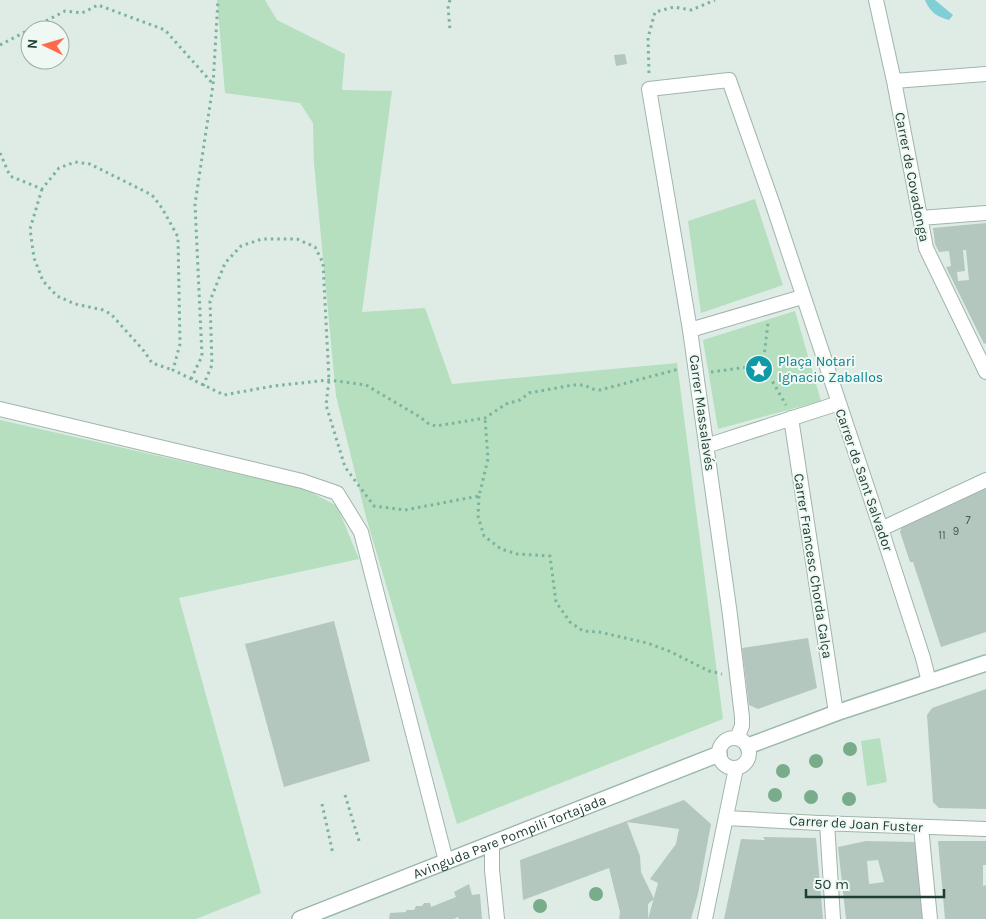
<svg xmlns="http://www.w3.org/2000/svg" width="986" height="919" font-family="Karla,sans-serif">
<rect width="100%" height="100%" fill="#deece5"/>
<path fill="#b5dfbe" d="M217,0H265L277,20L345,54L342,90L392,91L362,312L425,308L452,384L677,363L723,719L457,824L366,517L336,396L314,163L313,123L300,103L225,93Z
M755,199L783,285L701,313L688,221Z
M795,311L821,401L718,429L703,340Z
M0,420L305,489L337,506L359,559L179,598L261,893L196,919H0Z
M880,738L887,782L867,786L861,741Z"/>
<path fill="#80cfd7" d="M925,0H935L953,15L949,20C937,17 930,12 925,0Z"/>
<path fill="#b3c7be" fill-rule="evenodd" d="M625,54L627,64L616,66L614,55Z
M986,223V343L984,344L946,267L951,266L949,251L939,252L935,244L933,228ZM963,250H966L969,280L958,281L957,272L965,271Z
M986,487V632L941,647L913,562H910L900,532L903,524Z
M334,621L370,761L284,787L245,644Z
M808,638L817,688L758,709L749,705L742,648Z
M986,689V809L939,808L933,802L927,715L932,708Z
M684,800L711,824L698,894L691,919H648L658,883L650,879L676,844L679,829L627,822L640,856L641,872L654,899L648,904V919H619L620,912L609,868L523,900L520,860Z
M763,837L816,838L823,919H724L741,839L765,840Z
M866,841L915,842L919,845L925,919H846L838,847ZM878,860L884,882L869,884L867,861Z
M938,841H986V865H983V886L986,885V919H945Z
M469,884L472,895L480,894L482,919H459L458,917L454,919H389L390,913L406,912V910H414L416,906H422L424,903H430L431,907L456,897L454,892Z"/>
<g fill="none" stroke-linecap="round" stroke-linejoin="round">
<g stroke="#a1b4ac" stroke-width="16">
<path id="street" d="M876,0L894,81L926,248L986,372
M894,81L986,74
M920,218L986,213
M690,330L802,297
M0,409L302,481L337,493L361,532L446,861
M791,418L836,713
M706,446L839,403
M881,529L986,480
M719 753a15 15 0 1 1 30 0a15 15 0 1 1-30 0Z
M737,738L742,726V717L730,615L690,330L649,89L729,80L773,205L881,529L923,658L929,682
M727,818L819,823L986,829
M827,823L833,919
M921,827L930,919
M492,843V870L497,919
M705,919L736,768"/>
</g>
<g stroke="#9cb8ad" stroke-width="18">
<g id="secondary">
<path d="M748,746L836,713L986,663"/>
<path id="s1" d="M300,919L719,754"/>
</g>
</g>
<path stroke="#7bb39e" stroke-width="3" stroke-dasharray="2.5 4" stroke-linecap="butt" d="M450,0L448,6L450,30
M0,45L65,11L82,13L98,5L165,30L213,84
M649,73L648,38L655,12L674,7L691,10L715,0
M0,153L10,176L42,189L59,168L75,162L90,164L152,195L162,208L178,237L180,344L173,370L224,395L273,386L329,380L366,385L420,417L429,424L436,426L485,418L506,404L520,400L529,393L573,385H584L593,389L600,390L679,369
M42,189L30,229L34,258L43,281L57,296L75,304L103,310L111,314L144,351L152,363L173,370
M763,365L768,323
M711,372L763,365L786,405
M191,379L202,356L195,204L213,85L218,0
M203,386L212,365L210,301L225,263L241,246L262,239H297L315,247L323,263L329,380L326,405L345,467L374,506L405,510L479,496L488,459L485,418
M479,496L478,516L484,536L501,549L517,554L550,556L556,602L570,622L583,631L599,632L647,643L669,651L709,671L722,674
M345,795L360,844
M322,804L333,854"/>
<use href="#street" stroke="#fff" stroke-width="14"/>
<use href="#secondary" stroke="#fff" stroke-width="15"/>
</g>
<g fill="#78ac8a">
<circle cx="850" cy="749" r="7"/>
<circle cx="816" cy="761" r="7"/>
<circle cx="783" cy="771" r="7"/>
<circle cx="775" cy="795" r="7"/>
<circle cx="811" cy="797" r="7"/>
<circle cx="849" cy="799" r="7"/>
<circle cx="596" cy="894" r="7"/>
<circle cx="540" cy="906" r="7"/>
</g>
<defs>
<g id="sight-disc" transform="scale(1.4375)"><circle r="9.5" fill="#0f9aa8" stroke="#eff8f3"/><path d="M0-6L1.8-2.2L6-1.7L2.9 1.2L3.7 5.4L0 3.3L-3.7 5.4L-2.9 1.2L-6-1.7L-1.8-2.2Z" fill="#fff"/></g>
</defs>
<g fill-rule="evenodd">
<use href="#sight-disc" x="759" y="369"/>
</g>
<g text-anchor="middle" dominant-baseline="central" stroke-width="4" stroke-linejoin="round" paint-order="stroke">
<g font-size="11" fill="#436056">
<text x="968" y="520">7</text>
<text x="956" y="531">9</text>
<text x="942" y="535">11</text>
</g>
<g font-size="14" fill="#1e3d33" stroke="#eff8f3">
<text transform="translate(912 177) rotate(79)">Carrer de Covadonga</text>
<text transform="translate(702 413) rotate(82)">Carrer Massalavés</text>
<text transform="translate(864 480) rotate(71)">Carrer de Sant Salvador</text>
<text transform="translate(813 566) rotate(81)">Carrer Francesc Chorda Calça</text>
<text transform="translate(856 824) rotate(3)">Carrer de Joan Fuster</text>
<text stroke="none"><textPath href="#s1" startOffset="225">Avinguda Pare Pompili Tortajada</textPath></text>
</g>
<g font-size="14" fill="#0d838f" stroke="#eff8f3" text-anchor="start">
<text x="778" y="361">Plaça Notari<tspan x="778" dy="16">Ignacio Zaballos</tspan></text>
</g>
</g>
<g transform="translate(45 45) rotate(275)"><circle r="24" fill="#eff8f3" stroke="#9bada6"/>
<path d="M0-4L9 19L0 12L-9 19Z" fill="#ff6b49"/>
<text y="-8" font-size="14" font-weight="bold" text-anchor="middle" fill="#1e3d33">N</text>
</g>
<path d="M806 889v8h138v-8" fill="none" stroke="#1e3d33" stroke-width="2.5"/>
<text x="814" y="889" font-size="15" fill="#1e3d33" stroke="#eff8f3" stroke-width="4" paint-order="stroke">50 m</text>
</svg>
